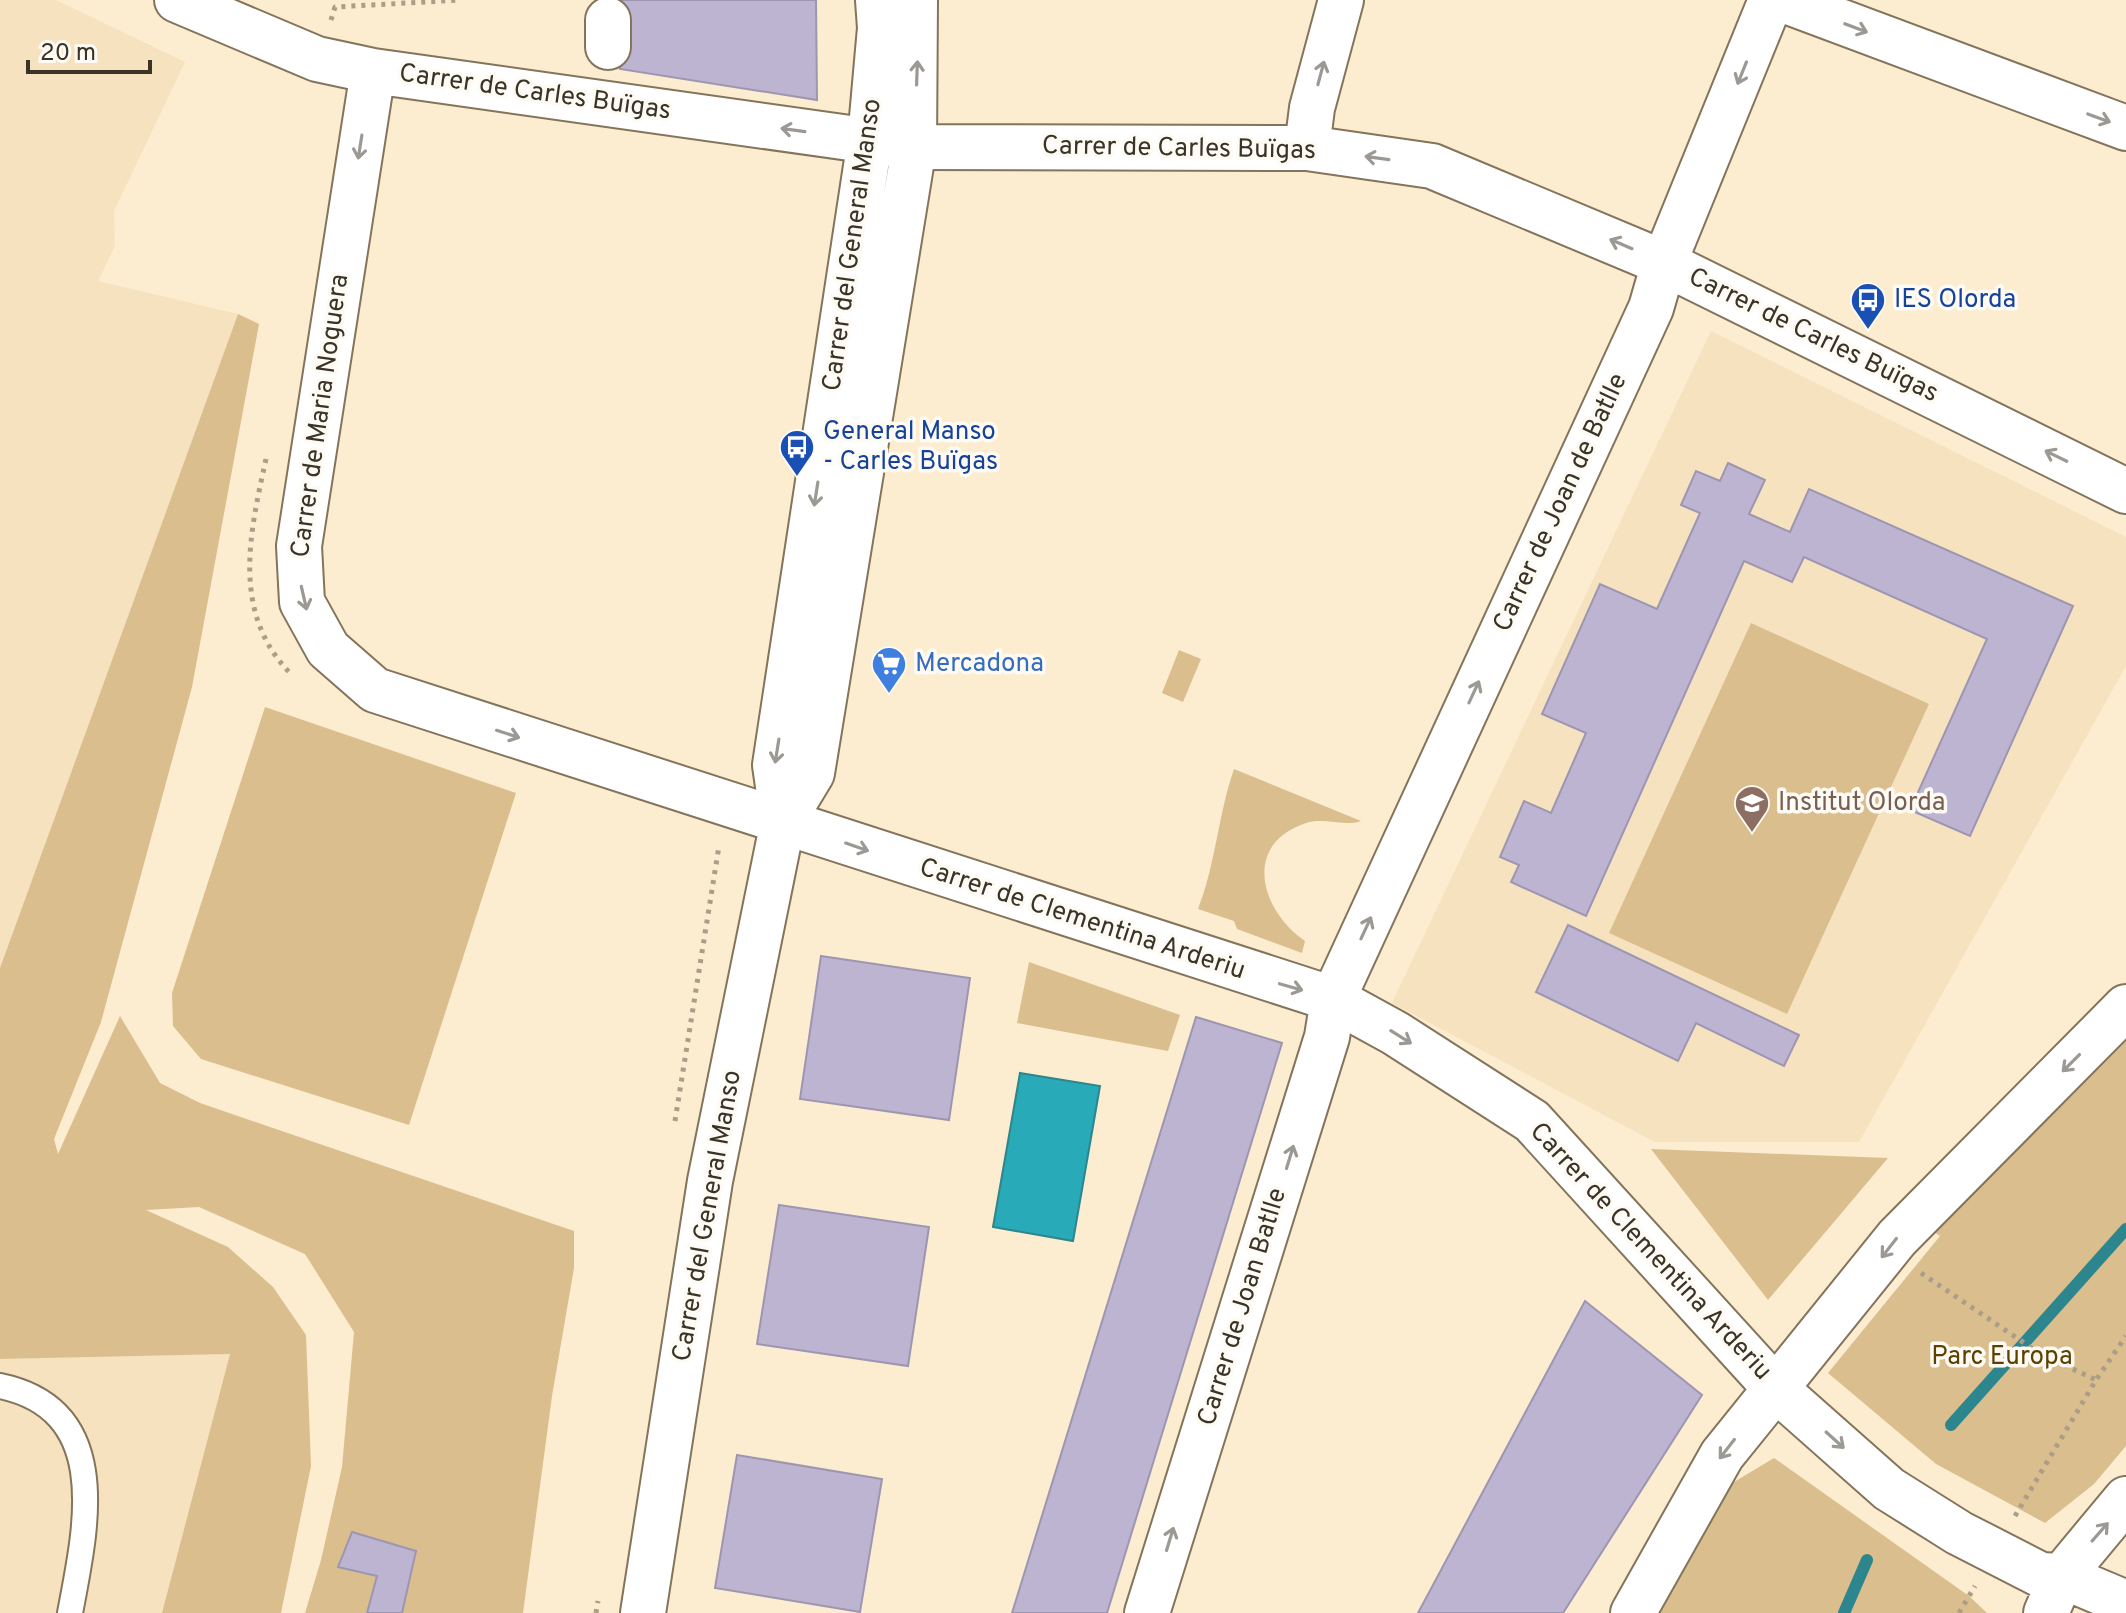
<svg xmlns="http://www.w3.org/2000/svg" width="2126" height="1613" font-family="Overpass,sans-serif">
<rect width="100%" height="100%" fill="#fcecd0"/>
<path fill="#f6e2bf" d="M0,0H56L185,62L114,211L115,246L98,281L238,314L0,968Z
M1711,331L2126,537V666L1859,1142H1655L1392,1003Z
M230,1354L162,1613H0V1359Z"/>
<path fill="#dbbe8e" d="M238,314L259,324L192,687L101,1022L54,1139L58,1154L120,1016L160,1083L200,1103L574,1231V1268L552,1396L523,1613H305L321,1560L342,1467L354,1332L305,1254L199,1207L146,1210L228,1247L273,1287L306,1335L311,1466L281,1613H162L230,1354L0,1359V968Z
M1751,623L1929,704L1787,1014L1609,933Z
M1179,650L1201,659L1183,702L1162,693Z
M265,707L516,793L409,1125L201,1059L173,1026L172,993Z
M1234,769L1361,821C1346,827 1324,817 1306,823C1242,844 1260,910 1305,941L1302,953L1237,929L1234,921L1198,909C1216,863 1218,815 1234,769Z
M1029,962L1180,1015L1168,1051L1017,1023Z
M2126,1034V1446L2094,1484L2045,1523L1936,1464L1828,1373L1940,1236L1928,1228Z
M1651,1149L1888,1158L1768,1300Z
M1774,1458L1969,1596L1987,1613H1651L1719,1491Z"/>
<path fill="#28aab8" stroke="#2d868d" stroke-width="2" d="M1020,1073L1100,1086L1073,1241L993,1227Z"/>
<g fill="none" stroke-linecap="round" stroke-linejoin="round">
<path stroke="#2d868d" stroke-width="12" d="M1951,1425L2126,1229
M1844,1613L1867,1560"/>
</g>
<path fill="#bcb4d1" stroke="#9d96b1" stroke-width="2" d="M618,0H816L817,100L620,69Z
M1728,463L1765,480L1749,514L1790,532L1809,489L2073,606L1970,836L1910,810L1987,639L1804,557L1792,582L1744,561L1586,916L1511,882L1519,865L1500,857L1524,801L1551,813L1586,733L1542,714L1600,584L1657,609L1700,513L1681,505L1696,471L1720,481Z
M1568,925L1799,1035L1784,1066L1696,1023L1678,1061L1536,992Z
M821,956L970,978L949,1120L800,1099Z
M1196,1017L1282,1043L1107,1613H1012Z
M779,1205L929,1227L908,1366L757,1344Z
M1585,1301L1702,1395L1563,1613H1418Z
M737,1455L882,1479L860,1612L715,1588Z
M352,1532L416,1551L402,1613H367L377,1576L338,1567Z"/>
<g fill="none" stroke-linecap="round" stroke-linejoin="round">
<g stroke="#83745b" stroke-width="28">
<path id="lane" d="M0,1386C114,1410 86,1528 70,1613"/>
</g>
<g stroke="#83745b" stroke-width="48">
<path id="street" d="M177,0L317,59L373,71L914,147L1307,148L1432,166L1664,263L2126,491
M1783,0L2126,128
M608,20V47
M373,71L299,546L302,602L328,649L375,690L1333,999L1395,1033L1532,1121L1776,1389L1889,1489L1959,1533L2041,1575L2062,1576L2126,1603
M1307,148L1312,108L1341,0
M1147,1613L1327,1037L1333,999L1651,308L1664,263L1771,0
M1633,1613L1722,1455L1897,1238L2126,1007
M2046,1613L2062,1576L2126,1499"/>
</g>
<g stroke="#83745b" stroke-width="48">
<path id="secondary" d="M783,821L812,773L914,147L915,0
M643,1613L710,1181L783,821L775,765L870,140L880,28L878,0"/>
</g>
<path stroke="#aa9e89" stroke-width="5" stroke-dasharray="4 6" stroke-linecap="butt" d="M331,20L335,7L461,0
M266,459C250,532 231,611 289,672
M675,1121L719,846
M1921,1273L2039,1353L2096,1380
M2015,1516L2096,1380L2126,1336
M596,1613L598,1601
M1959,1613L1975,1586"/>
<use href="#lane" stroke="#fff" stroke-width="24"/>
<use href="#street" stroke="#fff" stroke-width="44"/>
<use href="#secondary" stroke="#fff" stroke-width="44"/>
</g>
<defs><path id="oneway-shaft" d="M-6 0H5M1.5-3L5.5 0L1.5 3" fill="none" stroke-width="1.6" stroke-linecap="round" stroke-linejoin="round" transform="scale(2)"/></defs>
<g stroke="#9c9994">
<use href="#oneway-shaft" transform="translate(1856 28) rotate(21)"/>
<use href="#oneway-shaft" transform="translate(917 73) rotate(-88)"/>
<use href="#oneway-shaft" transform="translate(1321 73) rotate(-75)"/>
<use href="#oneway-shaft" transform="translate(1742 73) rotate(112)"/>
<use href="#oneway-shaft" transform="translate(2099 118) rotate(20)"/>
<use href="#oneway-shaft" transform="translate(793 130) rotate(-172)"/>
<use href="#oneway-shaft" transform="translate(360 147) rotate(99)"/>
<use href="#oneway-shaft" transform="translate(1377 158) rotate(-172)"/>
<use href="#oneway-shaft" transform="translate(1621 244) rotate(-157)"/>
<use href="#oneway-shaft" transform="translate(2056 456) rotate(-154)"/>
<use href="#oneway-shaft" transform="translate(816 494) rotate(99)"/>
<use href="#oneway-shaft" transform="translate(304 598) rotate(77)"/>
<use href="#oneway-shaft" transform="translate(1474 692) rotate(-65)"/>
<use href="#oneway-shaft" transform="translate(508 734) rotate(18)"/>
<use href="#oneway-shaft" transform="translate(777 751) rotate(99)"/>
<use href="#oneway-shaft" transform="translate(857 847) rotate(19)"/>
<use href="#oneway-shaft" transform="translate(1366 928) rotate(-65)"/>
<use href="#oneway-shaft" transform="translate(1291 987) rotate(16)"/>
<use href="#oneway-shaft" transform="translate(1401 1037) rotate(32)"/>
<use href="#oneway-shaft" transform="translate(2071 1063) rotate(135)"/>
<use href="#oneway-shaft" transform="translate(1290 1157) rotate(-73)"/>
<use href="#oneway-shaft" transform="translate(1889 1248) rotate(128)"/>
<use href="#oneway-shaft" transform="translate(1835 1440) rotate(42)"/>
<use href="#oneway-shaft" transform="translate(1727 1449) rotate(128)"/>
<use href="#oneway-shaft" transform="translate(2100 1532) rotate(-49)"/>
<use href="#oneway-shaft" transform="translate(1170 1539) rotate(-73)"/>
</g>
<defs>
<g id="bus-pin" transform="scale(1.8)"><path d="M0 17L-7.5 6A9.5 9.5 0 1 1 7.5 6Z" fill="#1a4fb4" stroke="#fefbf5"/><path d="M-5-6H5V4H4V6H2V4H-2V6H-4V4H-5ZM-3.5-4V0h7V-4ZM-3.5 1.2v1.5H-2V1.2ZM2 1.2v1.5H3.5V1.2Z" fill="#fff"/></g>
<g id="supermarket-pin" transform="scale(1.8)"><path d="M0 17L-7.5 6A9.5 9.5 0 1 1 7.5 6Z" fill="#3f7fe0" stroke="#fefbf5"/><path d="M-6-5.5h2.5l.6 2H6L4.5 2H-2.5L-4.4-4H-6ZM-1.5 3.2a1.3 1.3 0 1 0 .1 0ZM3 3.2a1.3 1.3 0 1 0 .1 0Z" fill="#fff"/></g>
<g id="school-pin" transform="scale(1.8)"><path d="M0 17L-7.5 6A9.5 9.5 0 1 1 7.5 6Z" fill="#8d6e63" stroke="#fefbf5"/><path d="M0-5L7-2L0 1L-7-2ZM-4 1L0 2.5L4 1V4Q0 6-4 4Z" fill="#fff"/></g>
</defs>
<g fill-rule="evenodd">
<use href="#bus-pin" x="1868" y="300"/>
<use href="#bus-pin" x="797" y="447"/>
<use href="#supermarket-pin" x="889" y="664"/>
<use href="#school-pin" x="1752" y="803"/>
</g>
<g text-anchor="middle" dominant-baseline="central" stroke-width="7" stroke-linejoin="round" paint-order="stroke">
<g font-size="26" fill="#393328" stroke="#fefbf5">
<text transform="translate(535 93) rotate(8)">Carrer de Carles Buïgas</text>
<text transform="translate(1179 149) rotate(1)">Carrer de Carles Buïgas</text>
<text transform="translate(853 245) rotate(-82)">Carrer del General Manso</text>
<text transform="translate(1813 336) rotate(26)">Carrer de Carles Buïgas</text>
<text transform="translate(321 416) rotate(-82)">Carrer de Maria Noguera</text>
<text transform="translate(1561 503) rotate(-65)">Carrer de Joan de Batlle</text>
<text transform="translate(1082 920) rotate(18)">Carrer de Clementina Arderiu</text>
<text transform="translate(708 1216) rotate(-80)">Carrer del General Manso</text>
<text transform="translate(1650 1252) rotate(47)">Carrer de Clementina Arderiu</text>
<text transform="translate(1243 1307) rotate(-73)">Carrer de Joan Batlle</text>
</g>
<g font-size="26" fill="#164399" stroke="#fefbf5" text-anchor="start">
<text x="1894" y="300">IES Olorda</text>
<text x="823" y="432">General Manso<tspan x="823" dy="30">- Carles Buïgas</tspan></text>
</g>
<g font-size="26" fill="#366cbe" stroke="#fefbf5" text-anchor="start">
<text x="915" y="664">Mercadona</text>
</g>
<g font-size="26" fill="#785e54" stroke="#fefbf5" text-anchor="start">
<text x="1778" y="803">Institut Olorda</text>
</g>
<g font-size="26" fill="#5e4100" stroke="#fefbf5">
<text x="2002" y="1357">Parc Europa</text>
</g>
</g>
<path d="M28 60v12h122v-12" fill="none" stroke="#393328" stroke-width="4"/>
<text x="40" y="60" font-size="24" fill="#393328" stroke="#fefbf5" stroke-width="6" paint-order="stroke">20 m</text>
</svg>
